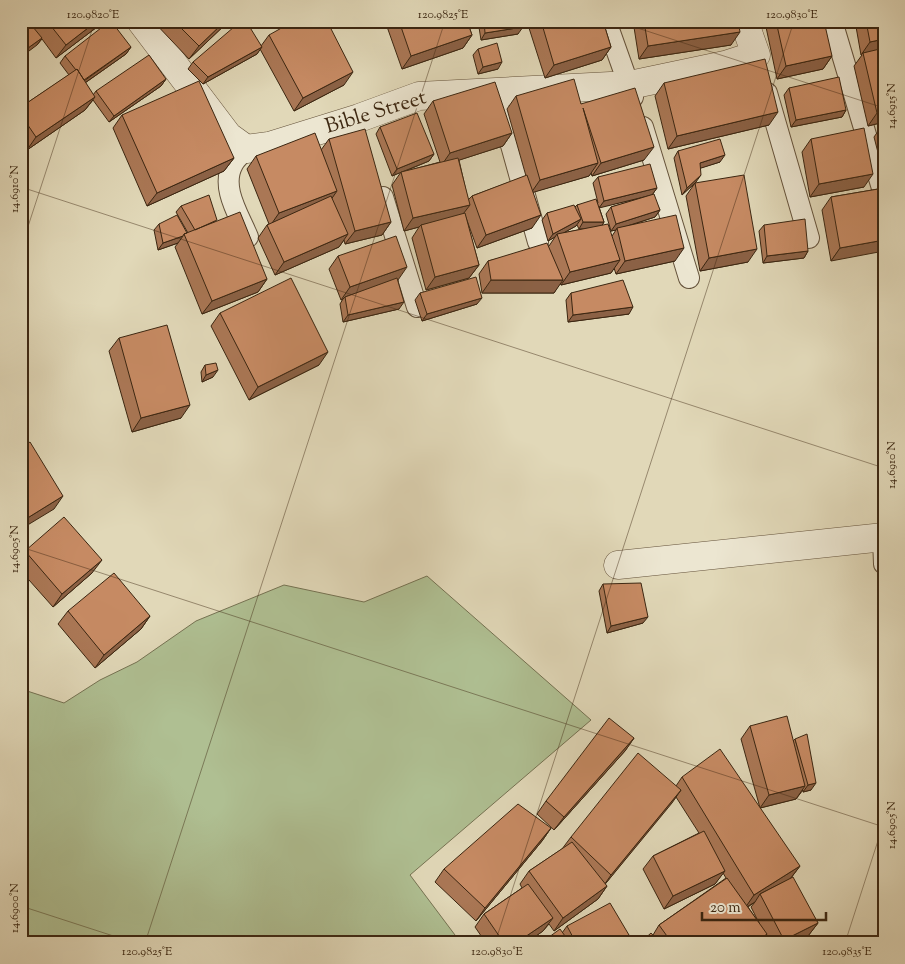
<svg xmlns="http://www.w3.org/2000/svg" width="905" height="964" font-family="'Sorts Mill Goudy',serif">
<rect width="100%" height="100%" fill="#e1d8b8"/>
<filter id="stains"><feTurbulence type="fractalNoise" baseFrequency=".004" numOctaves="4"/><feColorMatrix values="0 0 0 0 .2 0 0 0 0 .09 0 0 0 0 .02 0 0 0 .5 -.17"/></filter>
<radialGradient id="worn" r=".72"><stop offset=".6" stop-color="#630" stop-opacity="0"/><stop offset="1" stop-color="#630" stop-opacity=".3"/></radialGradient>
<path fill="#afbf92" stroke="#757252" d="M427,576L591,720L410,875L461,943H21V689L64,703L100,680L137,662L196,621L284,585L364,602Z"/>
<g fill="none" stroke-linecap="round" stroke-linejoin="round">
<g stroke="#64523b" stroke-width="22">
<path id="service" d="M606,21L633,97
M832,21L884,195
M767,93L809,238
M502,113L538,242
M643,127L689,278
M246,149C242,154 236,158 233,164C220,187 239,215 248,237
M383,197L417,307
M883,538L884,564"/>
</g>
<g stroke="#64523b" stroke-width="29">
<path id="minor" d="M141,21L228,136L246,149L269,146L359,118L419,96L630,85L725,65L756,55L744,21
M618,565L884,537"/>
</g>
<use href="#service" stroke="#ece6d1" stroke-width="20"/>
<use href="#minor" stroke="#ece6d1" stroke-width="28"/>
</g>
<path fill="#a75" stroke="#3b2611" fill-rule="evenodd" d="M34,21H105L56,58L42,39L37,45L31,25Z
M153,21H229L189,59Z
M385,21H467L472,35L463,48L402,69Z
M478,21H522L518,34L481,40Z
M534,21H603L611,47L602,60L545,78L529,28Z
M633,21H738L731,45L639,59Z
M770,21H776L832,56L823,69L777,79L766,27Z
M855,21H884V122L868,126L854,66L862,55H861Z
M269,35L344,85L294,111L260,49L257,54L203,84L188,69L193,62L261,46Z
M131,47L126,54L85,83L93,95L96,91L166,79L161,86L109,122L93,100L85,110L27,150L21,141V107L69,75L60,63L65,56Z
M478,49L498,69L478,74L473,55Z
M664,83L769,125L668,149L655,96Z
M789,88L846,110L842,117L791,127L784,95Z
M516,96L581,104L644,160L592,176L591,173L589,176L533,192L532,228L477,248L465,215L479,265L469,278L426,290L412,238L419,227L404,231L392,185L401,172L392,176L376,134L380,127L434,154L429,161L403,172L440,162L424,114L433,101L512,133L503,146L459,160L468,200L472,196L526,176L507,109Z
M122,115L234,158L224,171L147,206L113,128Z
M883,124L884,127V176L874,137Z
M329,139L391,222L382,235L345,244L344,240L339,247L275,275L258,238L267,225L269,224L247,169L256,156L321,150Z
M811,139L864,187L810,197L802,152Z
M678,151L720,162L700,168L696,182L682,195L674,158Z
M598,177L657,188L652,195L660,210L655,217L631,225L675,261L616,274L614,268L611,273L561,285L560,283L554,293H482L479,274L488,261L549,246L555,237L548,241L542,220L547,213L575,207L577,205L598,203L593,183ZM646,197L611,207L606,214L611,231L616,230L612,236L602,225L604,222L599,207ZM577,225L579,229H583L563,233L576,226Z
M695,183L748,262L700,271L686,196Z
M884,188L831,261L822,210L831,197Z
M181,206L215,222L267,279L258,292L202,314L175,247L178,243L158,250L154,230L159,224L187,233H188L176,212Z
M764,225L808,251L804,258L763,263L759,231Z
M338,256L398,280L399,309L343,322L340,304L343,299L341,300L329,269Z
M420,293L477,304L422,321L415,300Z
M571,293L629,314L568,322L566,300Z
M220,313L319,365L249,400L211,326Z
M119,338L181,418L132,432L109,351Z
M205,365L213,377L202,382L201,372Z
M25,551L92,573L53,607L21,571V556Z
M603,584L643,623L607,633L599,591Z
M68,611L150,616L141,629L95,668L58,624Z
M750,726L793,741L795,739L811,790L803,792V790L796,799L760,808L741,739Z
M634,738L625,751L554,830L537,814L546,801Z
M682,777L800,866L791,878L818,923L808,936L795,943H769L766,936L761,943H640L653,935L659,925L726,878L723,873L715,884L664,909L643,869L653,856L699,833L676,797L605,884L607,886L598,899L554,931L549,924L543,931L526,943H486L475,927L484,914L522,888L520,884L529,871L562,849L571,837L676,786ZM755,902L751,907L759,923L748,907Z
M551,828L542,841L476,921L435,882L444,869Z
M567,926L629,935L623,943H541L562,933Z"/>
<path fill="#8b6145" stroke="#3b2611" d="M97,21H105L56,58L66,45Z
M225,21H229L189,59L199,46Z
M523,27L518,34L481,40L485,33Z
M740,32L731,45L639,59L648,46Z
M472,35L463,48L402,69L411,56Z
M42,38L37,45L21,57V53Z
M884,39V51L863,53L861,55L870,42Z
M131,47L126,54L79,87L84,81Z
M262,47L257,54L203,84L208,77Z
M611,47L602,60L545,78L554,65Z
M832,56L823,69L777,79L786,66Z
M502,62L498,69L478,74L483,67Z
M353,72L344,85L294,111L303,98Z
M166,79L161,86L109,122L114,116Z
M95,97L85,110L27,150L36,137Z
M846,110L842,117L791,127L796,120Z
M778,112L769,125L668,149L677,136Z
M884,112V122L868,126L877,113Z
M512,133L503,146L441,166L450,153Z
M654,147L644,160L592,176L601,163Z
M434,154L429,161L392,176L397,169Z
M725,155L720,162L695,170L700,163Z
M234,158L224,171L147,206L157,193Z
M598,163L589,176L531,193L540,180Z
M873,174L864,187L810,197L819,184Z
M701,175L696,182L682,195L687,188Z
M657,188L652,195L599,208L604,201Z
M337,191L328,204L270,226L279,213Z
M470,205L460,218L421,225L419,227L404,231L413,218Z
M660,210L655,217L618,229L617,228L616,230L611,231L616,224Z
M541,215L532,228L477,248L486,235Z
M581,219L576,226L558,236L557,234L555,237L548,241L553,234Z
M391,222L382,235L345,244L355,231Z
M583,222H604L600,229H579Z
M348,234L339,247L275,275L284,262Z
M183,236L178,243L158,250L163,243Z
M884,240V251L831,261L840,248Z
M684,248L675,261L616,274L625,261Z
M757,249L748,262L700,271L709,258Z
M808,251L804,258L763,263L767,256Z
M620,260L611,273L561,285L570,272Z
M479,265L469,278L426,290L435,277Z
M407,267L398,280L345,297L343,299L341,300L350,287Z
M267,279L258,292L202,314L212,301Z
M491,280H563L554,293H482Z
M482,298L477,304L422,321L427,314Z
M404,302L399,309L343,322L348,315Z
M633,307L629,314L568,322L573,315Z
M328,352L319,365L249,400L258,387Z
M218,370L213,377L202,382L206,375Z
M190,405L181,418L132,432L141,418Z
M63,496L54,509L21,529V522Z
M102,560L92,573L53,607L62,594Z
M150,616L141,629L95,668L104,655Z
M648,617L643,623L607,633L611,626Z
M634,738L625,751L554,830L564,817Z
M816,783L811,790L803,792L808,785Z
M805,786L796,799L760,808L769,795Z
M681,790L672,803L602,888L611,875Z
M551,828L542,841L476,921L485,908Z
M800,866L790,879L760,894L755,902L745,908L754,895Z
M725,871L715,884L664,909L673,896Z
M607,886L598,899L554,931L563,918Z
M553,918L543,931L526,943H516Z
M818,923L808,936L795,943H782L784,940Z
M767,934L761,943H755Z
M629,935L624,942L615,943Z"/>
<path fill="#c68a63" stroke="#3b2611" d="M21,21H28L42,38L21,53Z
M47,21H97L66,45Z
M110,21H111L131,47L84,80L77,69L76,70L65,56Z
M174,21H225L199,46Z
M241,21H246L262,47L208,77L193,62Z
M294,21H327L353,72L303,98L269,35Z
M399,21H467L472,35L411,56Z
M484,21H522L523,27L485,33Z
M541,21H603L611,47L554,65Z
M644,21H738L740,32L648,46Z
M776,21H824L832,56L786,66Z
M866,21H884V39L870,42Z
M497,43L502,62L483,67L478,49Z
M884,48V112L877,113L863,53Z
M149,55L166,79L114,116L96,91Z
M765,59L778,112L677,136L664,83Z
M77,69L95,97L36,137L21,115V107Z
M839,77L846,110L796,120L789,88Z
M574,79L581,104L635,88L654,147L601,163L583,108L598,163L540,180L516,96Z
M199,81L234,158L157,193L122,115Z
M495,82L512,133L450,153L433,101Z
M417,113L434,154L397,169L380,127Z
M864,128L873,174L819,184L811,139Z
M365,129L391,222L355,231L329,139Z
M315,133L337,191L279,213L256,156Z
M720,139L725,155L700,163L701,175L687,188L678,151Z
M458,158L470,205L413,218L401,172Z
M650,164L657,188L604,201L598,177Z
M527,175L541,215L486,235L472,196Z
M744,175L757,249L709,258L695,183Z
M884,188V240L840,248L831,197Z
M654,194L660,210L616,224L611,207Z
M209,195L217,220L195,230L181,206Z
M331,196L348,234L284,262L267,225Z
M596,199L604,222H583L577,205Z
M574,205L581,219L553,234L547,213Z
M240,212L267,279L212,301L184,234Z
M465,213L479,265L435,277L421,225Z
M177,215L187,233L184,234L183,236L163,243L159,224Z
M676,215L684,248L625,261L617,228Z
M805,219L808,251L767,256L764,225Z
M608,224L620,260L570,272L557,234Z
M396,236L407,267L350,287L338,256Z
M547,243L563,280H491L488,261Z
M476,277L482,298L427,314L420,293Z
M291,278L328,352L258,387L220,313Z
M397,278L404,302L348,315L345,297Z
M623,280L633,307L573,315L571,293Z
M167,325L190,405L141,418L119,338Z
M216,363L218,370L206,375L205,365Z
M30,442L63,496L21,522V448Z
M64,517L102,560L62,594L25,551Z
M114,573L150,616L104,655L68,611Z
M641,583L648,617L611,626L603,584Z
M787,716L805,786L769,795L750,726Z
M609,718L634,738L564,817L546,801Z
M807,734L816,783L808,785L795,739Z
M720,749L800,866L754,895L682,777Z
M638,753L681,790L611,875L571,837Z
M518,804L551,828L485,908L444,869Z
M704,831L725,871L673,896L653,856Z
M572,842L607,886L563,918L529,871Z
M793,877L818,923L784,940L760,894Z
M727,878L767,934L755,943H672L659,925Z
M528,884L553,918L516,943H504L484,914Z
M610,903L629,935L615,943H576L567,926Z
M560,929L570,943H541Z
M651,933L660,943H640Z"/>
<path fill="none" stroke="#3b2611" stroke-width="1" stroke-opacity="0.45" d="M616,21L884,108M21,187L884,468M21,248L95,21M21,547L884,827M21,906L135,943M145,943L445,21M495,943L794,21M845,943L884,822"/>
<g text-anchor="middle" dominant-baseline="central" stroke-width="4" stroke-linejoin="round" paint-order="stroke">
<g font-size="21" fill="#3b2611" stroke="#ece6d1">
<text transform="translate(376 113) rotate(-17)">Bible Street</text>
</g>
</g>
<rect width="905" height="964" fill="none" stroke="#e1d8b8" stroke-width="55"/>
<path d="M702 912v8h124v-8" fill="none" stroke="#3b2611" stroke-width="2.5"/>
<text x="710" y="912" font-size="15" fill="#3b2611" stroke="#ece6d1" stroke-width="4" paint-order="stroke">20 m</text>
<rect x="28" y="28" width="850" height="908" fill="none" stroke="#3b2611" stroke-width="2"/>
<g font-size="12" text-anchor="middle" fill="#3b2611">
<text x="93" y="18">120.9820°E</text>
<text x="443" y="18">120.9825°E</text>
<text x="792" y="18">120.9830°E</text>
<text transform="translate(891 106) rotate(-90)" y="4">14.6915°N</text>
<text transform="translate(14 189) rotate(-90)" y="4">14.6910°N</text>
<text transform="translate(891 465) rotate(-90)" y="4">14.6910°N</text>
<text transform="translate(14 549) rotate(-90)" y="4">14.6905°N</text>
<text transform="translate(891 825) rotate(-90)" y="4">14.6905°N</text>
<text transform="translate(14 908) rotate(-90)" y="4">14.6900°N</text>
<text x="147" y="955">120.9825°E</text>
<text x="497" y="955">120.9830°E</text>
<text x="847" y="955">120.9835°E</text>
</g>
<rect width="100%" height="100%" filter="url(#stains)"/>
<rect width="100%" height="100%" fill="url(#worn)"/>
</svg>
